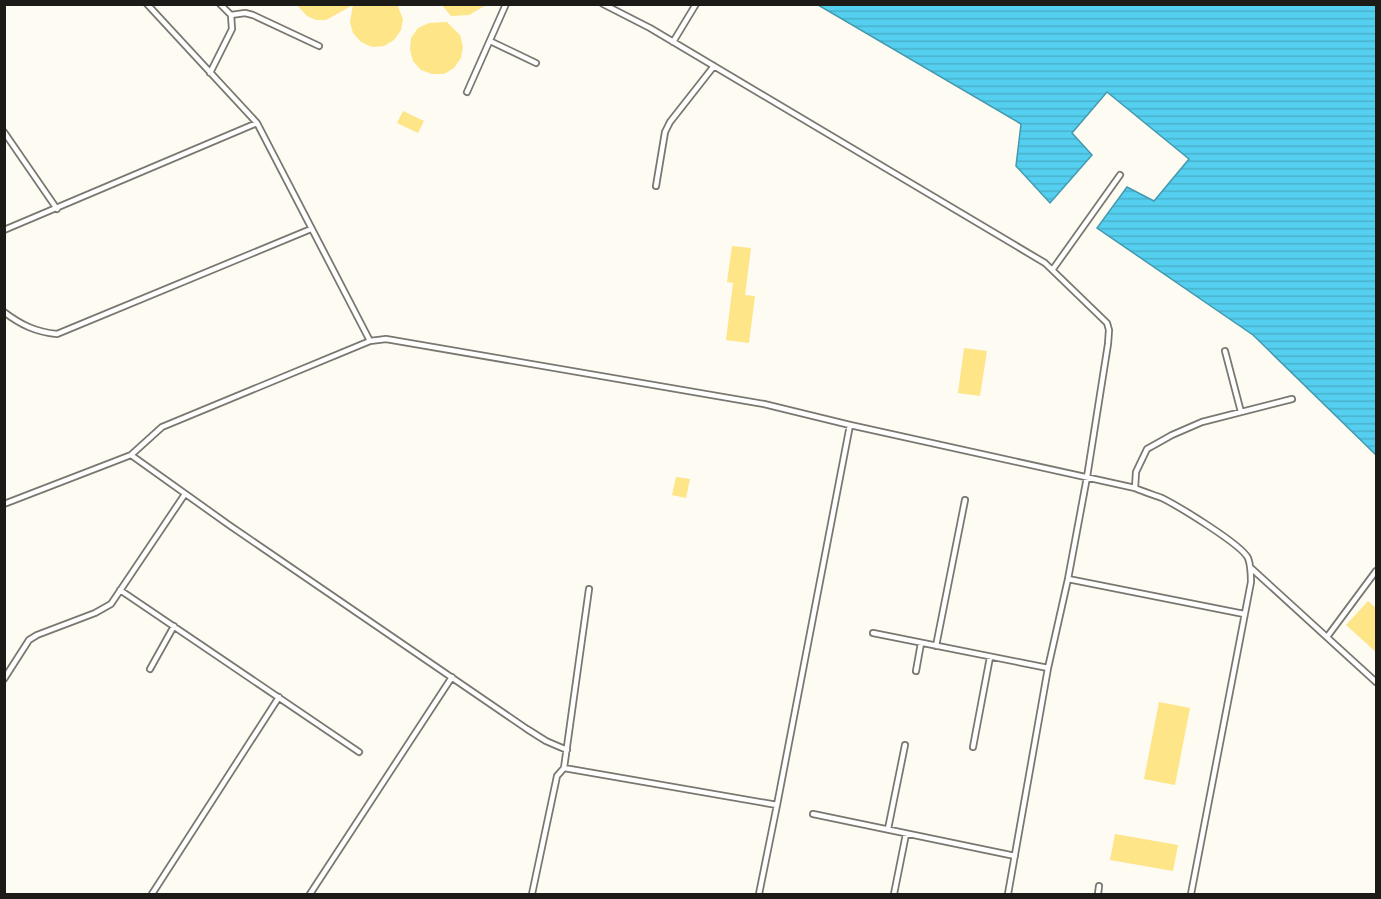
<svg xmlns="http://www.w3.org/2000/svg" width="1381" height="899" font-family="'Playfair Display',serif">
<defs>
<pattern id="water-rules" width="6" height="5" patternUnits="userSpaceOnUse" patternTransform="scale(1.5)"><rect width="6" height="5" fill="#54cfef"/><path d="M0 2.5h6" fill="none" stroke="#49b1cc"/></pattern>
</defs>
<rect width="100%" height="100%" fill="#fdfbf2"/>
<path fill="url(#water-rules)" stroke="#4399ae" stroke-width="1.5" d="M818,5H1376V455L1253,335L1097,228L1127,187L1154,201L1189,159L1107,92L1072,133L1092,155L1050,203L1016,166L1021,124Z"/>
<path fill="#fde588" d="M296,4H397L403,19L401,30L394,40L384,46L372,47L361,42L353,33L350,22L353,5L326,20H316L307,16Z
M441,4H488L469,15L451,16Z
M447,22L460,35L463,47L461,58L454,68L444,74H432L421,70L413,61L410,50L411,38L418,28L429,23Z
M403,111L424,121L418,133L397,123Z
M732,246L751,248L745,295L755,296L749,343L726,340L733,283L727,282Z
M964,348L987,351L980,396L958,393Z
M676,477L690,479L686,498L672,495Z
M1368,601L1377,609V653L1346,625Z
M1159,702L1190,708L1175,785L1144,779Z
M1115,834L1178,845L1173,871L1110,860Z"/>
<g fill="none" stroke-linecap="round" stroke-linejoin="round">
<g stroke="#797770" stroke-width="8">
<path id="service" d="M147,4L257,123L370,341
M603,4L650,28L1045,263L1107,323L1109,330L1108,344L1087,477L1068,579L1048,668L1008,894
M231,15L245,13L253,15L319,46
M490,41L536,63
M673,42L696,4
M210,73L232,29L231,15L220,4
M467,92L506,4
M4,132L57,209
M656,186L665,132L670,122L714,66
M4,230L257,123
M1053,269L1120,175
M4,312C21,325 36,332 57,334L311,229
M1225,351L1241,412
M131,455L229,525L527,729L546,741L567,750
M1135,488L1136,472L1147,449L1172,435L1202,422L1292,399
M4,504L131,455L162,427L370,341L386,339L764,404L850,425L1135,488C1144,492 1154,495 1162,498C1178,506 1241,544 1248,558C1251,566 1251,573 1251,582L1191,894
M1251,568L1376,682
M1068,579L1244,614
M120,590L359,752
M873,633L1048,668
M1327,637L1376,571
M936,646L965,500
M150,669L174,626
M916,671L921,643
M4,679L29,640L37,635L95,613L111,604L185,494
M973,747L990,657
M564,768L589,589
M813,814L1015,856
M888,829L905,745
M152,894L279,697
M310,894L452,677
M532,894L557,776L564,768L777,805L850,425
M759,894L777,805
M894,894L906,834
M1098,894L1099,886"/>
</g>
<use href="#service" stroke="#fff" stroke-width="4.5"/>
</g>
<rect width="1381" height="899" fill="none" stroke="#1c1b18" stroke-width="12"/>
</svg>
